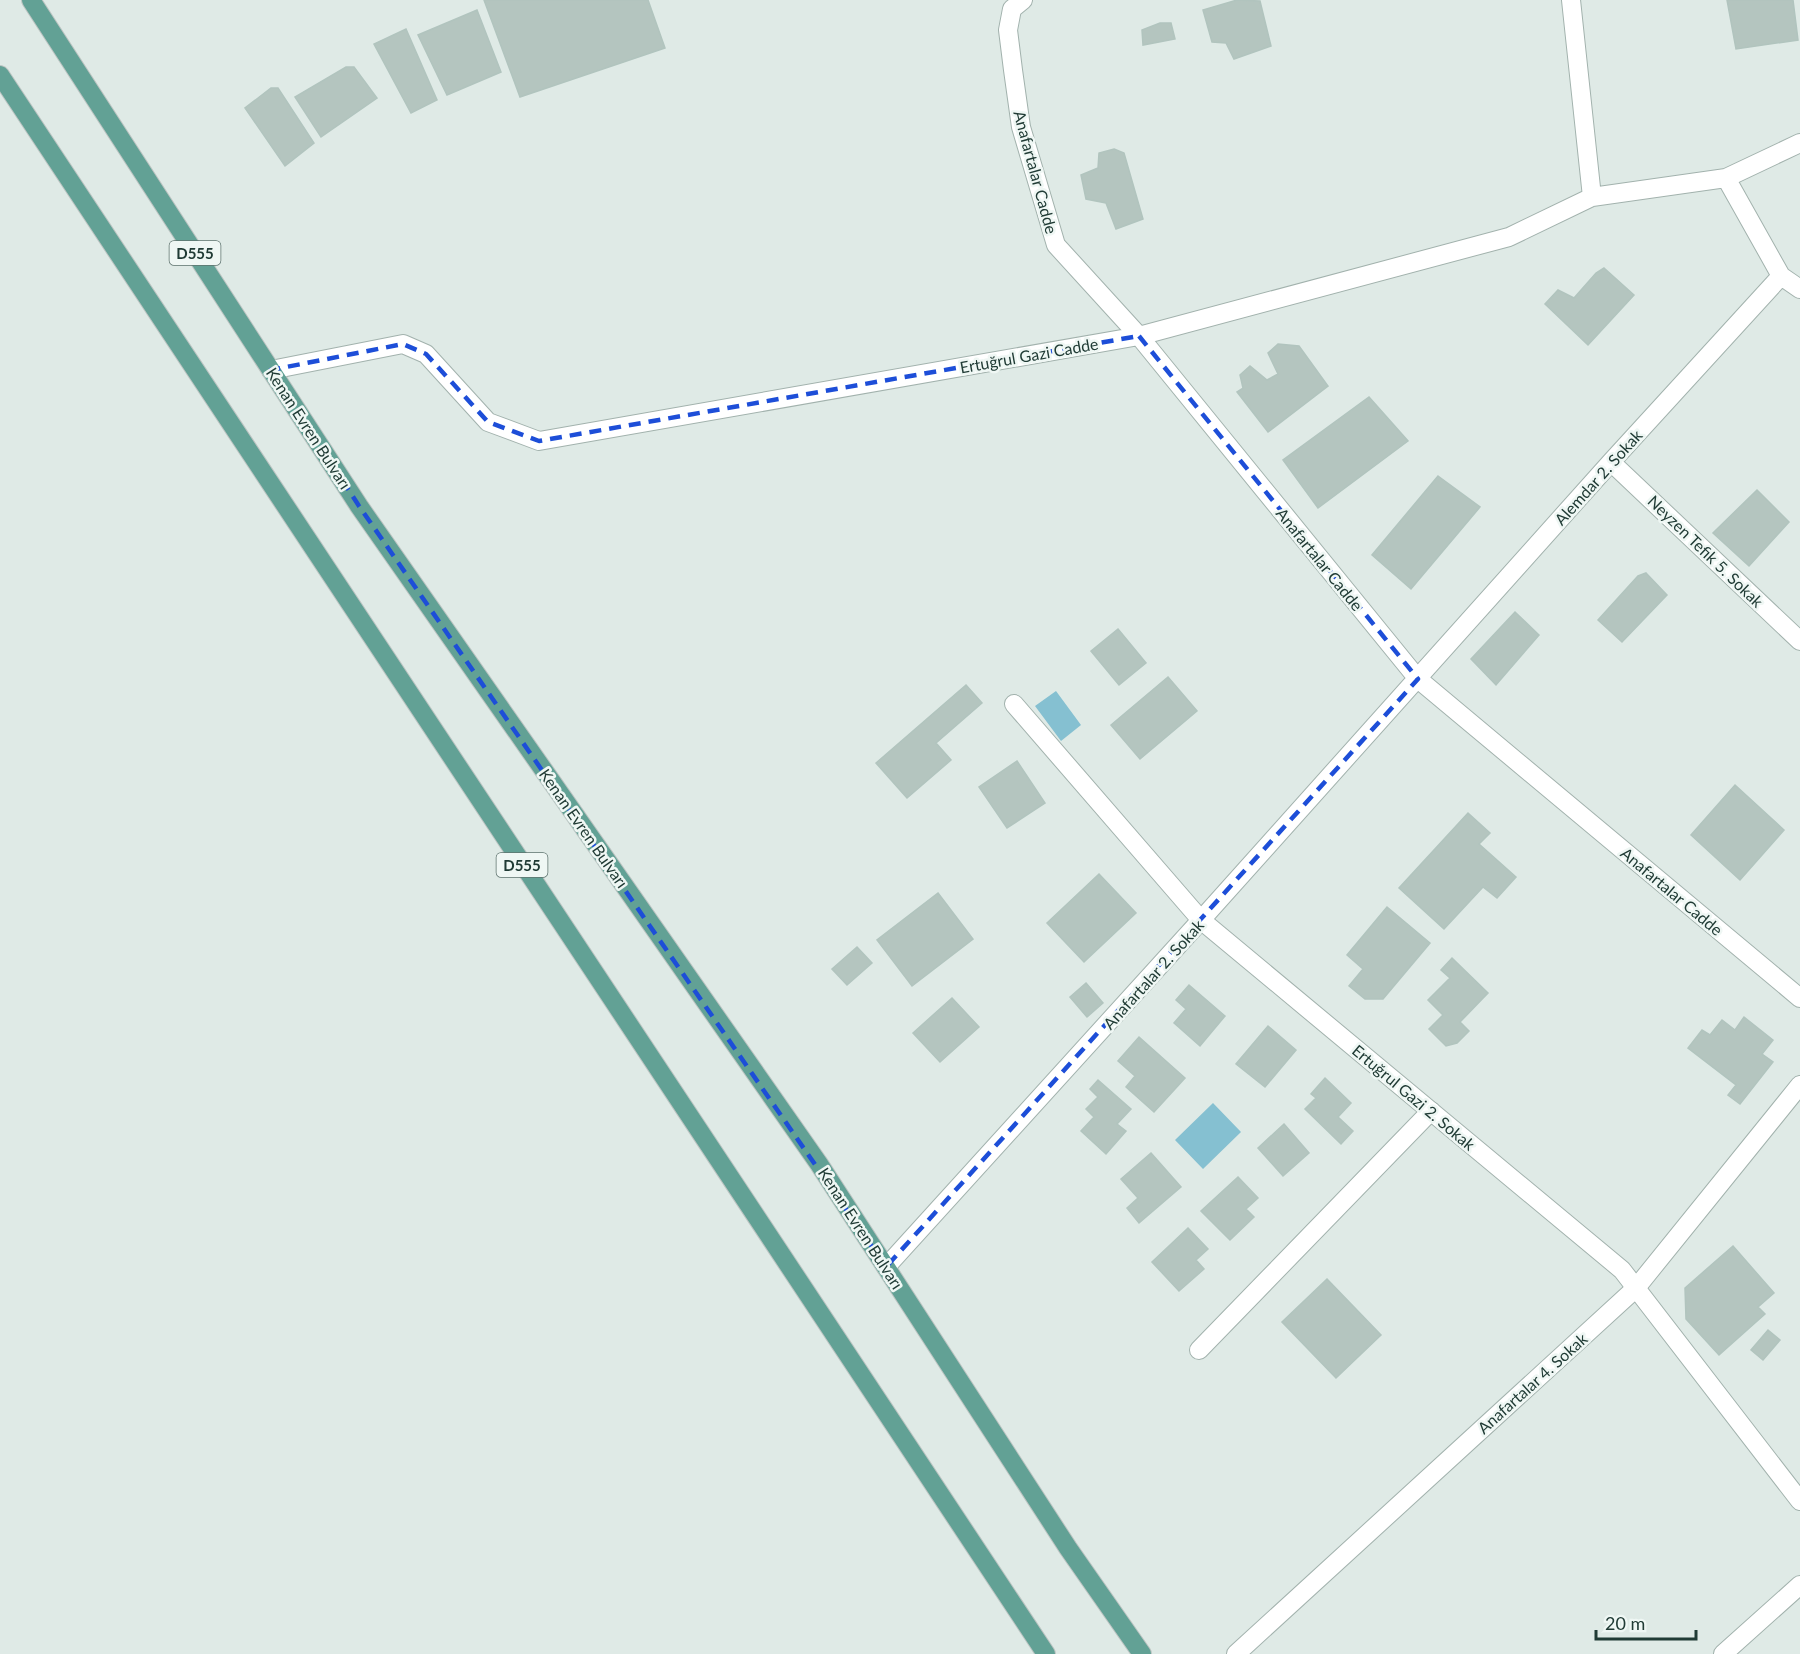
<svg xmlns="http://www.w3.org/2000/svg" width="1800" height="1654" font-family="Lato,sans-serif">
<rect width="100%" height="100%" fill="#dfeae6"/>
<path fill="#85c0d1" d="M1056,691L1081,725L1061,741L1035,706Z
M1213,1103L1241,1132L1203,1169L1175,1140Z"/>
<path fill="#b4c5bf" stroke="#b1c4be" stroke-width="1.5" d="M484,0H648L665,48L520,97Z
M1237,0L1260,1L1271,46L1234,59L1226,43L1212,42L1203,10Z
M1727,0H1793L1798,40L1736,49Z
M477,10L501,72L447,95L418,35Z
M1160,23H1171L1175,39L1143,45L1142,30Z
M406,29L437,100L411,113L374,44Z
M346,67H354L377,98L321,137L295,97Z
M271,88H278L314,143L285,166L245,108Z
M1114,149L1124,153L1143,219L1116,229L1106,203L1086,199L1081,175L1098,168L1099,153Z
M1604,268L1634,295L1588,345L1545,304L1558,290L1574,298L1596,273Z
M1278,344L1299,346L1328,386L1268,432L1237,392L1243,388L1240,375L1250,366L1267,380L1278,374L1268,353Z
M1369,397L1408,441L1318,508L1283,460Z
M1438,476L1480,507L1411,589L1372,555Z
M1757,490L1789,522L1749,566L1713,533Z
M1646,573L1667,595L1622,642L1598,620L1638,576Z
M1515,612L1539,635L1496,685L1471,659Z
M1118,629L1146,663L1119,685L1091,651Z
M1168,677L1197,711L1140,759L1111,725Z
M966,685L982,703L936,743L951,760L907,798L876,763Z
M1017,761L1045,803L1007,828L979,787Z
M1735,785L1784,830L1740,880L1691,835Z
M1468,813L1490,833L1479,844L1516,877L1497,898L1483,887L1444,929L1399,888Z
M1099,874L1136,913L1084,962L1047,923Z
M938,893L973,939L912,986L877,940Z
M1387,907L1430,943L1383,999H1365L1349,986L1363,969L1347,955Z
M857,947L872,963L847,985L832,969Z
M1452,958L1488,993L1460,1022L1469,1031L1457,1043L1446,1046L1429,1029L1443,1015L1428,1000L1450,978L1441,970Z
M1086,983L1103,1003L1087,1017L1070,997Z
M1189,985L1225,1016L1200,1046L1174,1023L1186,1009L1176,1000Z
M952,998L979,1027L940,1062L913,1033Z
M1744,1017L1773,1040L1762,1054L1773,1062L1740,1104L1728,1095L1736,1085L1688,1048L1702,1030L1710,1035L1722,1020L1735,1030Z
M1268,1026L1296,1050L1265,1087L1236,1064Z
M1139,1037L1185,1078L1154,1112L1126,1087L1135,1076L1118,1061Z
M1325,1078L1351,1103L1338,1117L1353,1131L1341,1144L1305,1109L1316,1098L1311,1094Z
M1098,1080L1131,1109L1117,1124L1126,1131L1106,1154L1081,1131L1094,1117L1086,1109L1098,1097L1090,1089Z
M1284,1124L1309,1153L1283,1176L1258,1148Z
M1151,1153L1181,1187L1139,1223L1127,1208L1138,1198L1121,1179Z
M1238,1177L1258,1198L1246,1209L1254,1217L1230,1240L1201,1211Z
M1188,1228L1208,1249L1196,1260L1204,1269L1179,1291L1152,1262Z
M1733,1246L1774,1293L1758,1307L1765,1314L1719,1355L1686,1319L1685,1288Z
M1327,1279L1381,1335L1336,1378L1282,1322Z
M1768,1330L1780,1340L1763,1360L1751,1350Z"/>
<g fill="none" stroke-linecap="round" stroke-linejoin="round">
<g stroke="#a2b2ad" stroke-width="20">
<path id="service" d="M1199,1350L1431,1111"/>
</g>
<g stroke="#a2b2ad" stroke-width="20">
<path id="minor" d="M1023,0L1012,9L1008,30L1013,70L1021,127L1056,245L1139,336L1418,679L1800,998
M1571,0L1592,197
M1726,178L1781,276L1800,289
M271,370L403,344L426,354L488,422L539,441L1139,336L1509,237L1592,197L1726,178L1800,143
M1611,462L1800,641
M1014,704L1201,920L1622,1270L1800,1501
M886,1267L1201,920L1611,462L1781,276
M1723,1654L1800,1585"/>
</g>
<g stroke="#a2b2ad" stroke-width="20">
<path id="tertiary" d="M1236,1654L1636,1288L1800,1085"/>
</g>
<g stroke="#bcc4c2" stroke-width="20">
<path id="primary" d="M31,0L359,506L819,1164L1068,1548L1142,1654
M0,75L1046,1654"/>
</g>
<use href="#service" stroke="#fff" stroke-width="18"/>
<use href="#minor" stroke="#fff" stroke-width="18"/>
<use href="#tertiary" stroke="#fff" stroke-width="18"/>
<use href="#primary" stroke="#62a195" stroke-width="18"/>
</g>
<path fill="none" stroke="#1d4ed8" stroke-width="4.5" stroke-dasharray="12 8" stroke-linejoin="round" d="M1139,336L1418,679L886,1267L359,506L271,370L403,344L426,354L488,422L539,441Z"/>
<g text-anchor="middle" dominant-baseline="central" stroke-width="5" stroke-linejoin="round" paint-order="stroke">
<g fill="#eff7f4" stroke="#5e736e" stroke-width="1.5">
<rect x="169.5" y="241" width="51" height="24" rx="4.5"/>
<rect x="496.5" y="853" width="51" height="24" rx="4.5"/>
</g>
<g font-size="15" font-weight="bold" fill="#203b35">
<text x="195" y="253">D555</text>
<text x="522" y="865">D555</text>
</g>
<g font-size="16" fill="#203b35" stroke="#eff7f4">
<text transform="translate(1036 172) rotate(75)">Anafartalar Cadde</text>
<text transform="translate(1029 355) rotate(-10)">Ertuğrul Gazi Cadde</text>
<text transform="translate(309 428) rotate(57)">Kenan Evren Bulvarı</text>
<text transform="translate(1598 477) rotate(-48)">Alemdar 2. Sokak</text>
<text transform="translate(1706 551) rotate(44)">Neyzen Tefik 5. Sokak</text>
<text transform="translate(1320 559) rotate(51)">Anafartalar Cadde</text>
<text transform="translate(584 828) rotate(55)">Kenan Evren Bulvarı</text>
<text transform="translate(1672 891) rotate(40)">Anafartalar Cadde</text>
<text transform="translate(1153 974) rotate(-48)">Anafartalar 2. Sokak</text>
<text transform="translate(1414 1097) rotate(40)">Ertuğrul Gazi 2. Sokak</text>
<text transform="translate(861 1228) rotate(57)">Kenan Evren Bulvarı</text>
<text transform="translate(1532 1383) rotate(-42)">Anafartalar 4. Sokak</text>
</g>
</g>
<path d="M1596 1630v9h100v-9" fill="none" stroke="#203b35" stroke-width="3"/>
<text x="1605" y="1630" font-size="18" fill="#203b35" stroke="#eff7f4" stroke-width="4.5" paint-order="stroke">20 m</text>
</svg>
